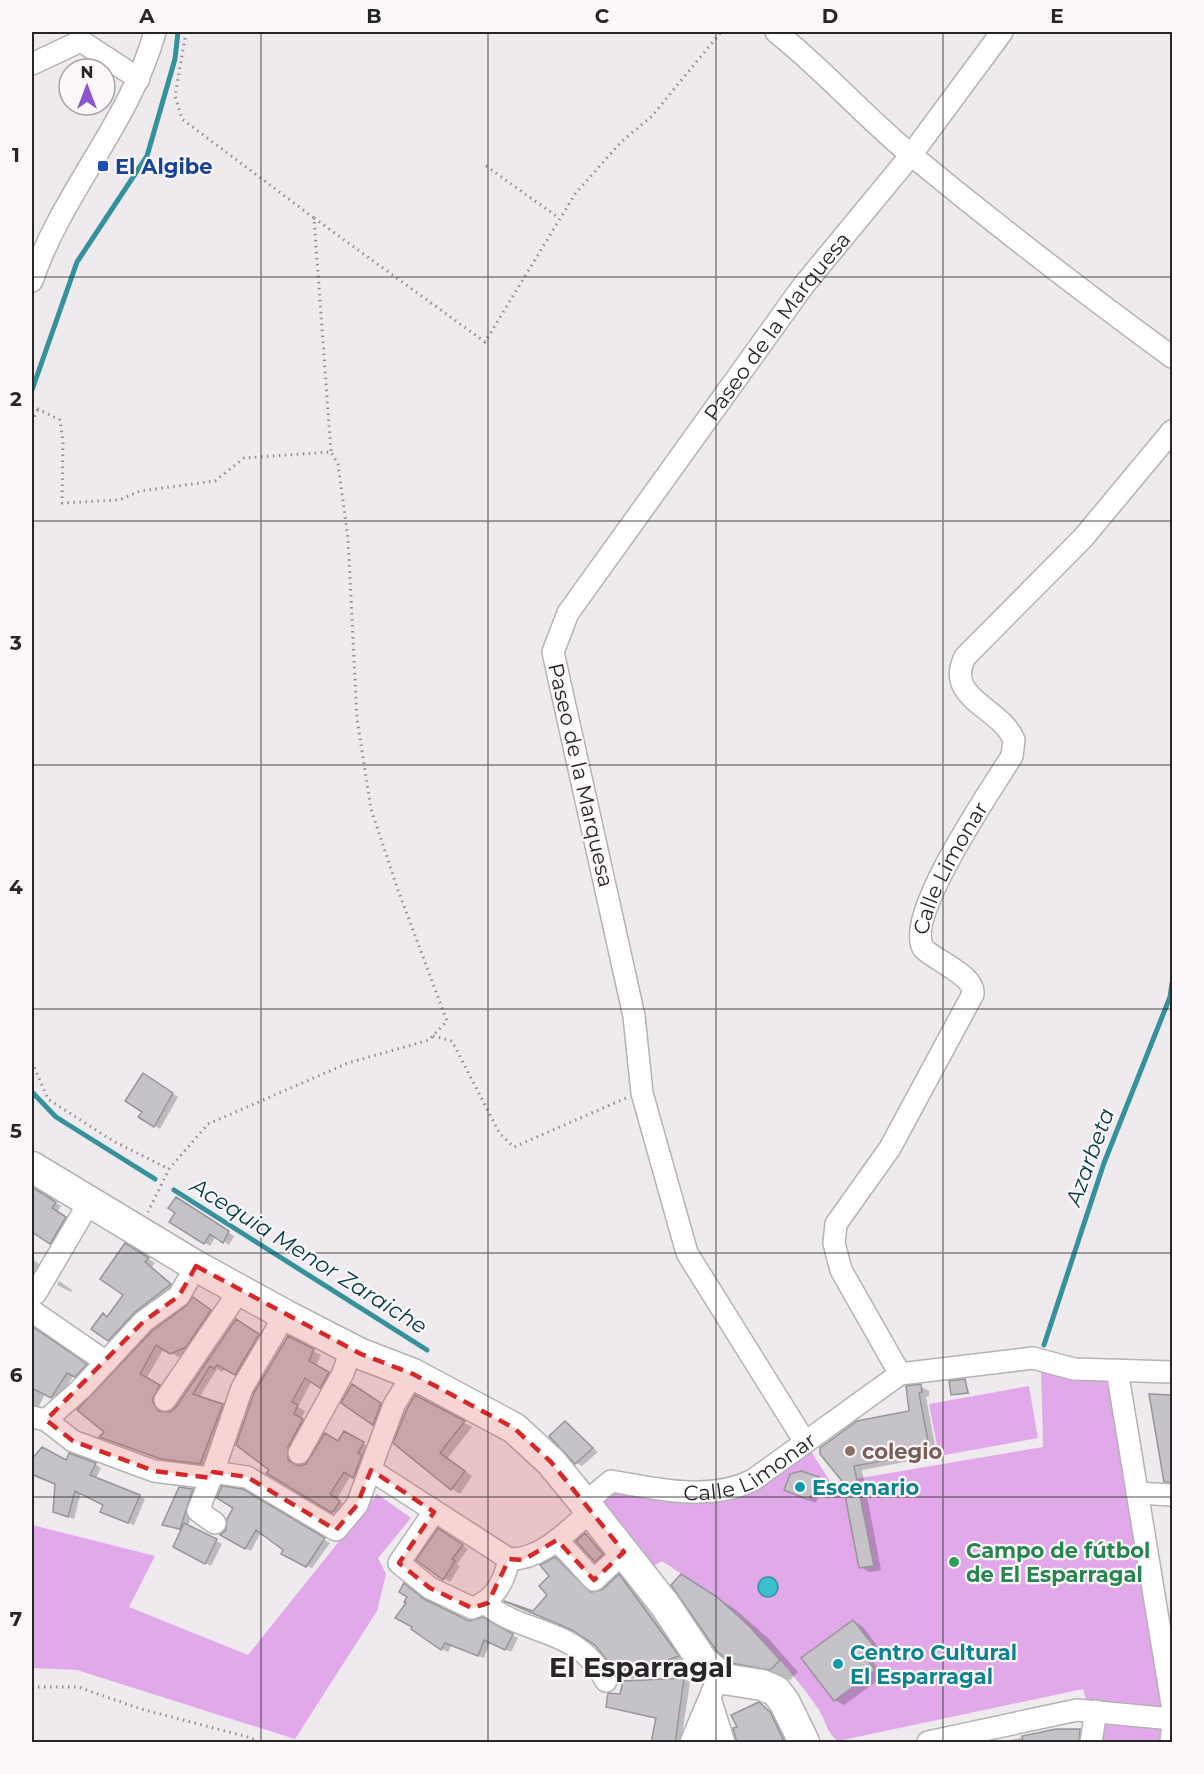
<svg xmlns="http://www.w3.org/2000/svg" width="1204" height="1774" font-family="Montserrat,sans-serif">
<rect width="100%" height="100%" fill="#eeeaee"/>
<path fill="#e1a8ea" d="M1041,1367L1110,1377L1165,1702L1158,1707L1087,1702L1083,1689L838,1741C827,1734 826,1721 819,1710C807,1692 793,1675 779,1659C742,1615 709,1592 662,1561L652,1567L601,1503L615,1490L693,1500L809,1448L831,1483L1043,1447Z
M1029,1386L1038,1438L939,1456L929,1404Z
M377,1494L411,1518L378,1558L386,1574L377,1611L295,1739L77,1670L32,1668V1525L155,1556L129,1607L248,1655Z
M1104,1721L1162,1726L1160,1742H1100Z"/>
<path fill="#3cbfce" stroke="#35919c" stroke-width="1.5" d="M758 1587a10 10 0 1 1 20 0a10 10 0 1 1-20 0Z"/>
<path fill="#0003" d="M144,1075L178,1097L160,1129L140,1116L144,1111Z
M32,1188L61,1206L57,1212L71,1221L56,1246L37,1234L41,1227L32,1220Z
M176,1199L234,1236L229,1245L216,1236L210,1246L171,1221L177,1212Z
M125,1245L155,1263L152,1267L178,1289L116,1344L109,1340L108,1318L125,1295Z
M32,1259L44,1268L38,1278L32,1275Z
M59,1281L72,1290L71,1292L57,1285Z
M200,1303L217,1315L193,1350L178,1357L164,1348L146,1379L166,1390L159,1404L163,1413H170L177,1408L236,1321L265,1339L242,1378L225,1368L222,1372L217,1369L199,1398L229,1409L207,1467L159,1459L101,1437L106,1431L79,1409Z
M32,1328L92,1369L82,1379L74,1375L58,1400L45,1394L38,1408L32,1411Z
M288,1338L321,1355L316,1366L336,1377L328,1391L312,1381L298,1407L305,1411L301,1419L310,1424L295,1452V1466H306L339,1443L344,1433L370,1447L361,1481L351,1475L337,1499L346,1506L340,1516L268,1473L271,1469Z
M965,1381L970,1394H953Z
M352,1386L387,1407L379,1427L343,1403Z
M920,1386L929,1391V1396L926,1397L937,1456L862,1470L881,1570L869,1572L861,1567L850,1489L821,1453L911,1412Z
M416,1397L472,1427L447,1459L472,1476L460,1494L452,1489Z
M565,1423L598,1452L582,1466L576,1463Z
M42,1449L66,1462L95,1464L101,1468L96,1478L145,1499L134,1525L108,1515L105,1505L81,1492L74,1519L55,1512L56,1485L32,1476V1462Z
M801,1472L824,1482L816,1503L792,1493Z
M193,1490L198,1493L188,1526L222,1544L211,1566L175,1547L182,1531L164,1524Z
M242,1491L330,1543L312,1568L288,1557L285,1549L261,1532L251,1551L222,1535L227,1531Z
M1170,1519H1172V1535Z
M439,1530L468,1549L457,1564L460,1566L450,1582L418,1560Z
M585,1535L608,1558L602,1564L596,1561Z
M555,1559L593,1593L603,1591L619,1576L626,1580L684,1660L632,1679L625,1675L627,1667L619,1668L612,1664L549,1595Z
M700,1586L736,1610L768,1638L798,1672L790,1680L752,1673L732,1661Z
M429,1603L469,1623L483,1619L518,1638L511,1652L490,1642L484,1658L451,1646L448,1652L442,1649L413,1629Z
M854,1621L863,1627L881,1651L871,1659L884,1676L844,1705L835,1700Z
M684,1679L690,1682L681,1742H653L657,1719L608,1707L621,1695L624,1682Z
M759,1704L778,1718L790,1742H736L734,1729Z
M1056,1731H1080L1099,1742H1000Z"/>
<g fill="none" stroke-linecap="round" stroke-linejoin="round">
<path stroke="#35919c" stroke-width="5" d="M32,390L77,262L147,156L175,59L178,32
M32,1092L56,1117L155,1179
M174,1190L427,1350
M1044,1345L1104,1163L1170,997L1172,983"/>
</g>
<path fill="#c6c3c8" stroke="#979599" stroke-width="1.5" d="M143,1073L173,1093L154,1127L138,1117L142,1112L125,1101Z
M32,1187L56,1202L52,1208L66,1217L50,1244L32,1232Z
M176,1197L229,1231L223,1243L210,1234L204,1244L169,1222L175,1213L168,1208Z
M125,1243L149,1258L145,1262L171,1284L135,1312L108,1341L91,1329L103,1313L107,1317L123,1295L100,1279Z
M193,1297L211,1310L186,1347L170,1354L156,1345L140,1374L160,1385L152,1400L158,1411L170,1412L176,1407L236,1319L259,1334L235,1375L217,1365L214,1369L210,1366L193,1394L223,1404L200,1464L161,1459L99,1437L104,1432L77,1410L152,1331L186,1306Z
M33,1327L87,1364L75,1377L67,1373L51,1398L32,1388Z
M288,1336L314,1349L309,1361L329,1372L320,1388L305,1378L292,1402L298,1405L294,1414L303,1419L288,1447V1460L299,1466L306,1464L325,1433L338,1441L344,1431L364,1442L358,1453L362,1455L353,1478L344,1472L330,1494L340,1501L332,1513L266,1473L269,1470L236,1445L254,1393Z
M965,1379L968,1393L951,1395L949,1381Z
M352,1384L381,1403L373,1425L341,1403Z
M921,1384L922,1392L919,1393L930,1452L854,1466L874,1566L859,1568L843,1485L846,1486L820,1454V1448L857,1421L909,1411L906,1386Z
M1149,1394L1173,1395V1482H1164Z
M415,1395L465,1421L440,1453L465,1471L451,1490L393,1443L406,1411Z
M565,1421L593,1448L575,1464L549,1436Z
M42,1447L66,1460L69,1453L96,1463L90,1475L140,1495L128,1523L100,1512L103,1505L75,1491L68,1517L53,1512L55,1484L32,1474V1459Z
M801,1471L819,1477L809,1500L784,1490L790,1474Z
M222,1486L243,1489L325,1538L306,1567L281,1554L283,1550L256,1530L245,1549L220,1535L226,1530L227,1519L233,1508L217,1498Z
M179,1487L193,1489L180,1529L162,1525Z
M184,1523L217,1539L205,1564L173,1547Z
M438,1528L463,1545L452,1559L455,1561L443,1580L416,1560Z
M585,1533L603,1554L595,1562L576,1541Z
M555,1557L591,1592L602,1590L619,1574L679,1656L624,1676L626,1663L611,1665L595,1645L572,1630L504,1601L533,1611L547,1595L539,1586L549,1576L540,1565Z
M681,1574L717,1597L749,1626L780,1660L770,1670L731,1663L716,1650L671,1585Z
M404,1583L424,1599L469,1621L483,1617L513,1634L505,1650L484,1640L478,1656L445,1643L441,1650L411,1629L412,1627L395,1618L406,1603L404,1602L407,1597L399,1592Z
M853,1620L873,1645L862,1653L875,1670L834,1701L801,1658Z
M684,1678L675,1743H651L656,1718L606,1707L608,1693L620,1694L623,1681Z
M759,1702L770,1712L785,1743H737L733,1728L737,1727L731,1715Z
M1056,1729H1080L1079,1743H1023L1022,1736Z"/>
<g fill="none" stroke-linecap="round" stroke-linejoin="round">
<g stroke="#b5b2b6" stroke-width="18">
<path id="pedestrian" d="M712,1695L727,1742"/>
</g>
<g stroke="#b5b2b6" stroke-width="24">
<g id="minor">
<path d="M776,32C823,69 863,115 910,154C995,224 1083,292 1172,357"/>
<path d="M32,64L81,41L139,79"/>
<path d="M32,281C62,192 130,122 155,32"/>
<path d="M32,1293H36L90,1201"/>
<path d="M32,1311L106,1362"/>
<path d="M1117,1370L1172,1704"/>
<path id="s1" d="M900,1374L841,1270L834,1243L836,1224L890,1148L973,994C975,975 935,961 923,948C905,914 991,790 1012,756L1014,740C1001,707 944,699 965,657L1083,538L1172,431"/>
<path d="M165,1400L240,1290"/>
<path d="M32,1417L46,1420L81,1389L144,1321L179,1296L196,1266"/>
<path d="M46,1420L73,1441L154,1471L211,1478L242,1388L285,1315"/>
<path id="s2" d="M805,1442L687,1253L642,1093L634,1016L553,652L568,613L803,286L911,155L1002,32"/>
<path d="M299,1453L343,1373L351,1350"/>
<path d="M371,1470L509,1559C542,1560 567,1531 591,1511"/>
<path d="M213,1472L247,1477L336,1530L357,1505L394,1405L413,1374"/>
<path d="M211,1478L198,1511L215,1523"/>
<path d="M1137,1493L1172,1495"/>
<path id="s3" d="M585,1503L611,1481C657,1489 710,1502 753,1480L900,1374L1033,1358L1074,1369L1172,1372"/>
<path d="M434,1512L399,1563L430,1588L472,1608C494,1601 504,1583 509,1559"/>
<path d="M557,1540L594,1580L624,1552"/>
<path d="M486,1604C525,1636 577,1626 606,1681"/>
<path d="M705,1712L715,1742"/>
<path d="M691,1742L719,1676"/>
<path d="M928,1742L1077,1710L1172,1719"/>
<path d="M1091,1742L1096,1711"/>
<path d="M1171,1742L1172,1732"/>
</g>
</g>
<g stroke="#b5b2b6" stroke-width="33">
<path id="secondary" d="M32,1167L196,1266L285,1315L361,1354L413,1374L514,1428L551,1462L591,1511L665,1605L703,1662L724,1679L762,1685L776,1691L785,1703L804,1742"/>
</g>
<path stroke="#928f92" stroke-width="3" stroke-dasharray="1.5 4.5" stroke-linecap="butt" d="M186,32L175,96L182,119L314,218L331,452
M486,166L559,218
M314,218L485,342L575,194L621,142L652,116L721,32
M32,406L60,420L63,442L62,503L119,500L140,491L215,481L244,458L331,452L338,464L348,538L357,719L371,809L398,890L447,1021L429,1040L348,1063L208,1124L169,1169L148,1212
M32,422L38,409
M433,1036L452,1041L500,1134L514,1147L626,1098
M32,1062L48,1099L113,1141L169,1169
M32,1687H78L141,1709L248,1737L259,1742"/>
<use href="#pedestrian" stroke="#fff" stroke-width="15"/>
<use href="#minor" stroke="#fff" stroke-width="21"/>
<use href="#secondary" stroke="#fff" stroke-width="30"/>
</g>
<path fill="#d62828" fill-opacity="0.2" stroke="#d62828" stroke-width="4.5" stroke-dasharray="12 8" stroke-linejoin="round" d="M196,1266L361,1354L413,1374L514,1428L551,1462L624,1552L594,1580L557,1540L523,1560L509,1559L488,1603L472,1608L430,1588L399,1563L434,1512L371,1470L357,1505L336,1530L247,1477L213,1472L211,1478L154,1471L73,1441L46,1420L144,1321L179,1296Z"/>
<path fill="none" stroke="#262527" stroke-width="1.5" stroke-opacity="0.55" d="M261,32V1742M488,32V1742M716,32V1742M943,32V1742M32,277H1172M32,521H1172M32,765H1172M32,1009H1172M32,1253H1172M32,1497H1172"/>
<rect fill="#1a4fb4" stroke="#fbf7fb" stroke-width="2" x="97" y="160" width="12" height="12" rx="3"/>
<circle fill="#8d6e63" stroke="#fbf7fb" stroke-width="2" cx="850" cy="1451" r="6"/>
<g fill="#0f9aa8" stroke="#fbf7fb" stroke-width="2">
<circle cx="800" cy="1487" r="6"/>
<circle cx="838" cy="1664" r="6"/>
</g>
<circle fill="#2e9e5b" stroke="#fbf7fb" stroke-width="2" cx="954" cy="1562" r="6"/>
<g text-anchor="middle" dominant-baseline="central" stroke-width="4.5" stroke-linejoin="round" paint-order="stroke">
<g font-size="21" font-weight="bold" fill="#164399" stroke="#fbf7fb" text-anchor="start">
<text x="115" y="166">El Algibe</text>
</g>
<g font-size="21" fill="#262527" stroke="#fbf7fb">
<text stroke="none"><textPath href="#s2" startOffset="1236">Paseo de la Marquesa</textPath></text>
<text transform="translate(581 775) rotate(77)">Paseo de la Marquesa</text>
<text stroke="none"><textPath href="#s1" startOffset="592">Calle Limonar</textPath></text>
<text stroke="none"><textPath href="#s3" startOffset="180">Calle Limonar</textPath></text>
</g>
<g font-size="21" font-weight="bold" fill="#785e54" stroke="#fbf7fb" text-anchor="start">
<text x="862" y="1451">colegio</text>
</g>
<g font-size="21" font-weight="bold" fill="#0d838f" stroke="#fbf7fb" text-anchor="start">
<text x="812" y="1487">Escenario</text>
<text x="850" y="1652">Centro Cultural<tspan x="850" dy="24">El Esparragal</tspan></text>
</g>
<g font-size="21" font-weight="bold" fill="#27864d" stroke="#fbf7fb" text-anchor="start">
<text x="966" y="1550">Campo de fútbol<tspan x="966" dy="24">de El Esparragal</tspan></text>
</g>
<g font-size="22" font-style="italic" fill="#003d43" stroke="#fbf7fb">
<text transform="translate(1090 1157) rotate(-70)">Azarbeta</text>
<text transform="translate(309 1256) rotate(32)">Acequia Menor Zaraiche</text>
</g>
<g font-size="27" font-weight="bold" fill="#262527" stroke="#fbf7fb">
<text x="641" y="1667">El Esparragal</text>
</g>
</g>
<rect width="1204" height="1774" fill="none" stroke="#fbf7fb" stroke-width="66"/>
<g transform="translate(87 87)"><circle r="28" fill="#fbf7fb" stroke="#a6a3a6" stroke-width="1.5"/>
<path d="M0-4.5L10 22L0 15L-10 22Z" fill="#8954cc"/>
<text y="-9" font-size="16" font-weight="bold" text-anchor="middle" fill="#262527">N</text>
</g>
<rect x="33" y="33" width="1138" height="1708" fill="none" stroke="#262527" stroke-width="2"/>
<g font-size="20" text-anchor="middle" font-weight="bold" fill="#262527">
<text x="147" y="23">A</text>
<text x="374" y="23">B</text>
<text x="602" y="23">C</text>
<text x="830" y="23">D</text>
<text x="1057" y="23">E</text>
<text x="16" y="162">1</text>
<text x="16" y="406">2</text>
<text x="16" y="650">3</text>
<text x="16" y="894">4</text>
<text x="16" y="1138">5</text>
<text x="16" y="1382">6</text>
<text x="16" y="1626">7</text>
</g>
</svg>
